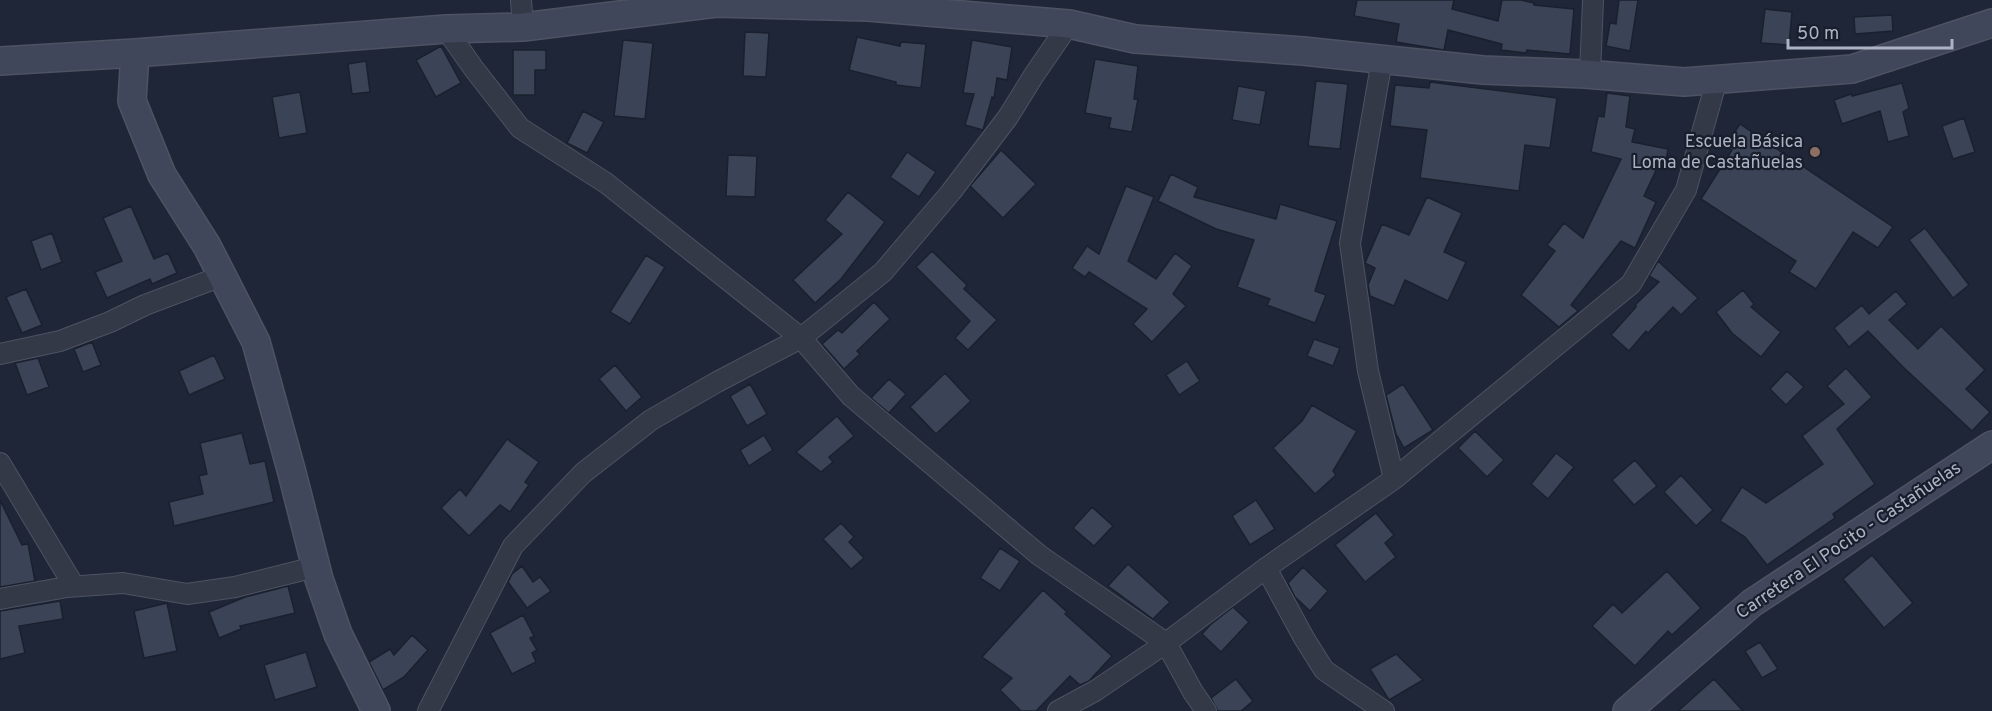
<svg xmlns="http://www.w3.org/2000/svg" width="1992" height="711" font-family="Overpass,sans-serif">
<rect width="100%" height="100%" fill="#1f2637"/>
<path fill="#3b4457" stroke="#1a202e" stroke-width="1.5" d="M1357,0H1454L1452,9L1498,21L1502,0H1521L1534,3V5L1574,9L1570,54L1527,50L1526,53L1501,50L1502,44L1448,30L1444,50L1396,42L1399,24L1354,16Z
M1619,0H1638L1630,51L1606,46L1610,23L1616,24Z
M1765,9L1792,12L1789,45L1761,43Z
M1892,15L1893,31L1855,34L1854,17Z
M745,32L769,33L766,77L743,76Z
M857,37L900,46L901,42L926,44L921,88L896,85V82L849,70Z
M623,40L653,43L645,119L614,116Z
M972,40L1012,47L1007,80L997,78L994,98L992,97L983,130L965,125L974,94L963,93Z
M441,46L461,83L436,97L416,60Z
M513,50H546V70H535V95H513Z
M1095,59L1138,66L1134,99H1138L1132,132L1109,128L1111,118L1085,113Z
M366,61L370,92L352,94L348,64Z
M1316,81L1348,84L1340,149L1308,146Z
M1430,82L1557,98L1550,148L1525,145L1519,191L1420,178L1427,130L1390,126L1395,85L1429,88Z
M1902,83L1909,108L1903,112L1909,136L1888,142L1880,111L1842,124L1834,100L1851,94L1852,96Z
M1238,86L1266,91L1260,125L1232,120Z
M300,92L307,133L279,138L272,97Z
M1607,93L1630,96L1626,127L1635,129L1632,142L1668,149L1665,167L1658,166L1644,196L1656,202L1635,248L1621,241L1571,305L1578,311L1559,327L1521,295L1555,251L1547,245L1564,223L1583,238L1621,159L1591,152L1598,116L1604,117Z
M583,111L604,122L587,153L567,143Z
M1964,118L1975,152L1953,159L1942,126Z
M1740,124L1893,227L1878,248L1853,232L1816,289L1789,272L1796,261L1701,199L1732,150L1725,146Z
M1001,150L1036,184L1003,218L970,186Z
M907,152L936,172L919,197L890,177Z
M728,155L757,156L755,197L726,196Z
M1171,174L1198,187L1194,197L1276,219L1280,204L1337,221L1315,291L1326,295L1315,323L1267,305L1270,299L1237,287L1254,240L1216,229L1158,201Z
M1126,186L1154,197L1128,261L1156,279L1175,253L1192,266L1173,294L1186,306L1152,342L1133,324L1147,309L1089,272L1085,277L1072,268L1087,246L1099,254Z
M848,192L885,222L841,279L815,303L793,280L842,234L825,220Z
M1427,197L1462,213L1444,252L1466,262L1448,301L1405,280L1394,306L1370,296L1368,285L1375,268L1365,263L1382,224L1409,235Z
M131,206L154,259L168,253L177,273L152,284L150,279L107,298L95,272L122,261L103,218Z
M1925,228L1969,285L1953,298L1909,240Z
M52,233L62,262L41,270L31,241Z
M932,251L967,285L964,289L997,320L968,350L955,338L970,321L916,267Z
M646,255L665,267L630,324L610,312Z
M1658,261L1698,298L1681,315L1673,307L1648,333L1646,331L1629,351L1611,335L1636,307V304L1659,282L1649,276Z
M26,289L42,325L22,333L6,297Z
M1743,290L1754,304L1751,307L1781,332L1761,357L1732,333L1716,312Z
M1896,291L1907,304L1889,320L1918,349L1941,326L1985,370L1966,389L1990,412L1972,431L1903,367L1868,331L1849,347L1834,328L1862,305L1869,314Z
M874,302L890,319L857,351L860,354L844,369L822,344L838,330L842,333Z
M1314,339L1340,348L1333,366L1307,356Z
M92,342L101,365L83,372L74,349Z
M214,355L225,379L189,395L179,371Z
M38,358L49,387L27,395L15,363Z
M1187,361L1200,381L1179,395L1166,375Z
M615,365L642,397L626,411L599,379Z
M1846,368L1872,397L1837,429L1875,484L1833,514L1835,518L1767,565L1745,537L1720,521L1742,487L1766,503L1823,464L1802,436L1844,404L1827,386Z
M1787,371L1804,387L1786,405L1770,389Z
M945,373L971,401L936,434L910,407Z
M889,379L906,394L889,413L871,398Z
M750,384L767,414L747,426L730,396Z
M1403,384L1433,430L1404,448L1396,434L1386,395Z
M1312,405L1357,431L1333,471L1336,475L1315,494L1273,448L1302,421Z
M837,416L854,436L829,457L833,462L821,472L796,452Z
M1475,431L1504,460L1487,477L1458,448Z
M242,433L250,464L265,461L274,502L174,526L169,502L203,494L199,476L207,474L200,443Z
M764,435L773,450L749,466L740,450Z
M507,439L539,462L525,482L529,485L510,512L500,505L469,536L441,508L460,489L466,496Z
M1556,453L1574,467L1548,499L1531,484Z
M1635,460L1657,486L1634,505L1612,480Z
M1681,475L1713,510L1696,526L1664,492Z
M0,500L22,545L28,544L35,581L0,587Z
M1256,500L1275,529L1250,545L1232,516Z
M1092,507L1113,526L1094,546L1073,528Z
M1376,513L1394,535L1385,543L1396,557L1365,582L1335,545Z
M841,523L854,537L849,542L864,558L851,569L823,539Z
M1000,548L1020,561L1000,591L980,578Z
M1872,555L1913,603L1884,628L1843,579Z
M1128,564L1170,602L1153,619L1108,586Z
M522,566L533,582L540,577L551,591L527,608L508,582L512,574Z
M1303,567L1328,591L1310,611L1295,597L1288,583Z
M1667,571L1701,608L1672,635L1668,631L1635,666L1592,626L1613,604L1622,613Z
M288,586L295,613L240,626L241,629L219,638L209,612L245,597Z
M1043,590L1067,612L1065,614L1112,656L1089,681L1080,685L1070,676L1036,711H1021L1000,690L1012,678L982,657Z
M60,601L63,619L19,626L25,653L0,659V611Z
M167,603L177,651L144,658L134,611Z
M1233,607L1249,622L1221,652L1202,634L1210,625Z
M523,615L534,636L530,638L537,650L532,653L536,662L512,674L490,633Z
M412,635L428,650L404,677L383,690L369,662L390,649L394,655Z
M1760,642L1778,669L1762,678L1745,651Z
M306,652L317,687L275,700L264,665Z
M1396,654L1423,680L1389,700L1370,669Z
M1236,679L1253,701L1241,711H1218L1211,698Z
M1714,679L1743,711H1678Z"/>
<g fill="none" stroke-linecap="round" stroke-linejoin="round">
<g stroke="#4d5362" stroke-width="22">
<path id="street" d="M521,0L523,27
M446,29L474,69L520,128L606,183L801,338L851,396L1039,555L1166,643L1193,692L1206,711
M1382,60L1350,243L1368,371L1394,479
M1590,74L1593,0
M0,354L60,341L110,322L145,305L222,276
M0,463L74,586
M1266,568L1304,638L1324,670L1384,711
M0,599L67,587L123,583L187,594L235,587L315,567
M428,711L513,546L583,473L651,420L717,382L801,338L883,272L951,192L1008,117L1034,75L1069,24
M1058,711L1095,691L1166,643L1266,568L1394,479L1631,284L1686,190L1717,79"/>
</g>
<g stroke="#4d5362" stroke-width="30">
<path id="secondary" d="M135,53L132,101L162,175L207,246L256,342L292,473L319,579L338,634L376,711
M0,61L135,53L446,29L523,27L716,3L868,7L1069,24L1135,39L1303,51L1483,70L1585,74L1684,82L1852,69L1992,23
M1627,711L1752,603L1992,445"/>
</g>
<use href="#street" stroke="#333947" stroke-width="20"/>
<use href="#secondary" stroke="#41475b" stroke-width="27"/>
</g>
<circle fill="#8d6e63" stroke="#191e2c" stroke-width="2" cx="1815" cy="152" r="6"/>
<g text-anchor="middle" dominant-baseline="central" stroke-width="4.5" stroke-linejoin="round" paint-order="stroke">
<g font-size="18" fill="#adb3c4" stroke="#191e2c" text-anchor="end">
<text x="1803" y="142">Escuela Básica<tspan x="1803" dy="21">Loma de Castañuelas</tspan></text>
</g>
<g font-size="18" fill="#adb3c4" stroke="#191e2c">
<text transform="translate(1849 541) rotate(-34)">Carretera El Pocito - Castañuelas</text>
</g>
</g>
<path d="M1788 39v9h164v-9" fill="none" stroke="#adb3c4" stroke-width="3"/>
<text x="1797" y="39" font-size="18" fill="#adb3c4" stroke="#191e2c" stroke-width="4.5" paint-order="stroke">50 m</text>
</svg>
